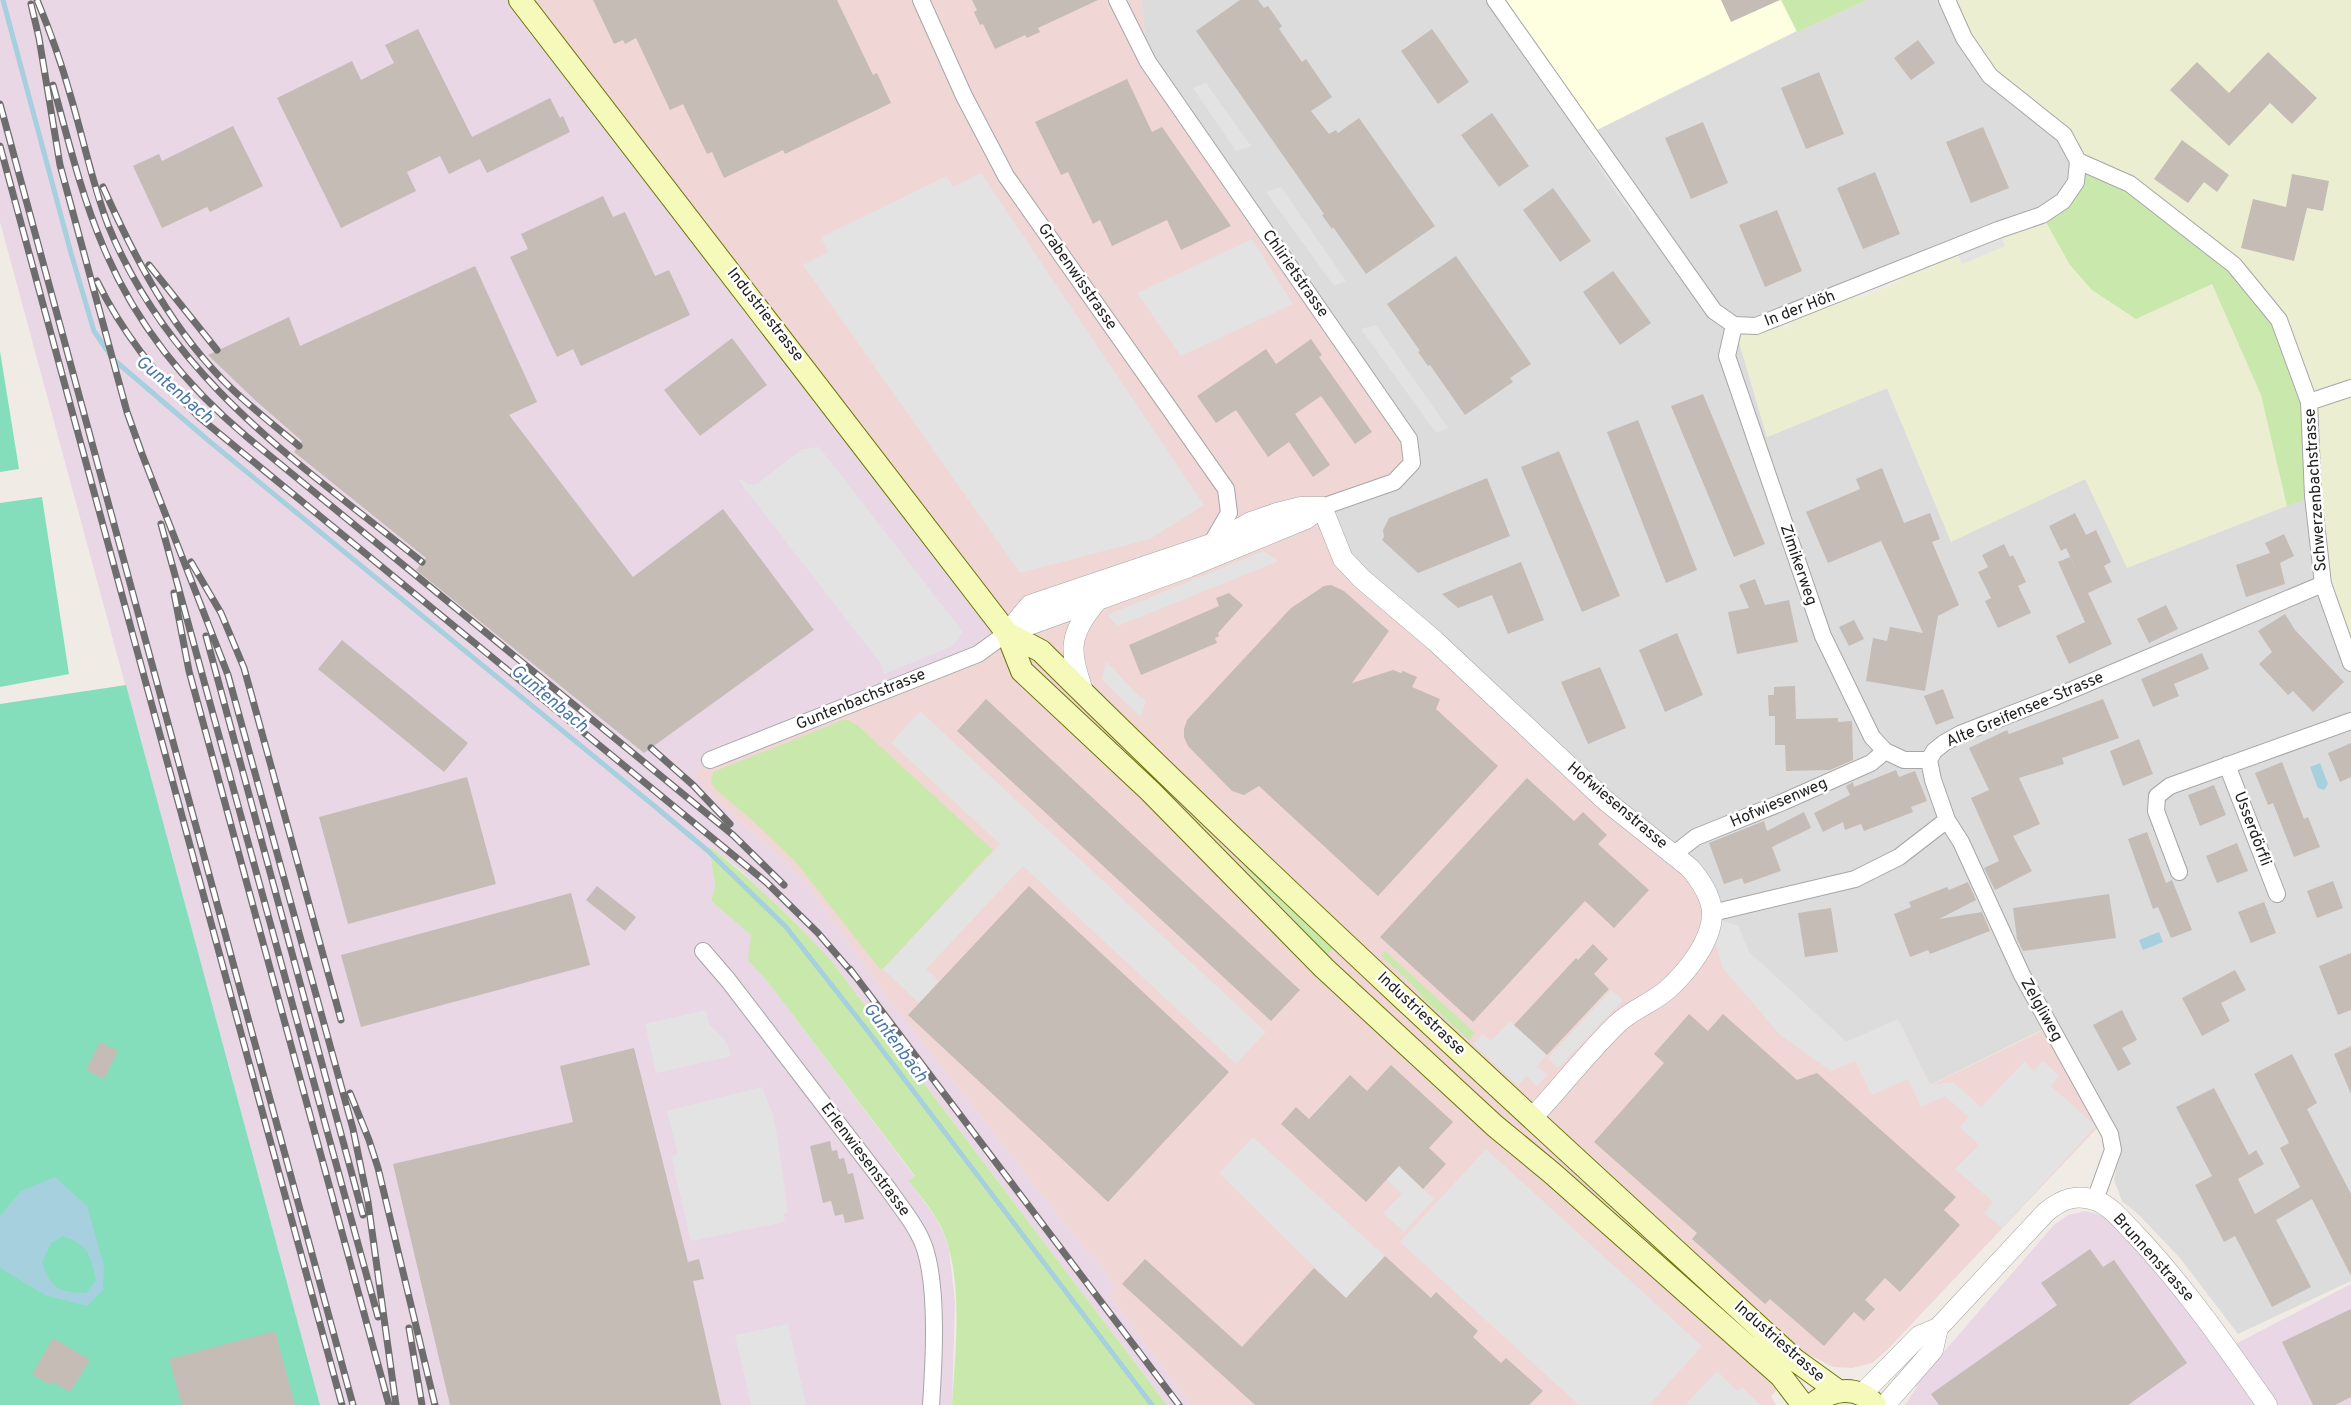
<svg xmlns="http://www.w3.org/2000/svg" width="2351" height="1405" font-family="Overpass,sans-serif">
<rect width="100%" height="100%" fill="#f0ece5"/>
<path fill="#dddcdc" d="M1141,0H1781L1797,32L1867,0H1947L2064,135L2078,161L2063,201L1955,248L1734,325L1767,437L1887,388L1951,541L2085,479L2313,496L2351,663V1281L2238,1334L2180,1258L2139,1215L2122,1201L2114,1180L2121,1142L2056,1023L1930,1085L1846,1042L1749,952L1738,926L1720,920L1362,579L1148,62Z"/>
<path fill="#f0d6d5" d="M521,0H1141L1148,62L1409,439L1412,463L1394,482L1322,507L1340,552L1674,854L1720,920L1738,926L1749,952L1845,1042L1898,1019L1931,1085L2045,1029L2099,1126L1887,1350L1872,1363L1852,1368L1833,1367L1810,1355L1771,1396L1776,1405H1191L1109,1295L1115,1288L1096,1258L1087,1252L888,998L810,888L784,860L708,792L693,773L710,760Z"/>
<path fill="#e9d7e5" d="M0,0H520L1007,633L710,760L694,773L708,792L784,860L810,888L888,998L1087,1252L1096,1258L1115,1288L1109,1295L1191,1405H1167L830,959L793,920L738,868L709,846L715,886L711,901L752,935L749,960L767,981L915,1177L910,1182L936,1218L943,1232L949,1249L955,1302L952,1405H320L0,222Z
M2085,1211L2102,1215L2162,1276L2218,1353L2351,1284V1405H1905L1917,1387L1915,1385L2054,1225L2068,1215Z"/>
<path fill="#feffe0" d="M1506,0H1859L1597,130Z"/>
<path fill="#eceed1" d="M1947,0H2351V663L2323,584L2279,320L2078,161L2064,135L1990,76Z
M2042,215L2070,265L2092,290L2136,319L2212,284L2261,395L2287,506L2127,568L2085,479L1951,542L1887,388L1767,437L1734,325L1780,317L1785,330L1805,306L1856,287L1861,298L1902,281L1898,270L1955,248L1962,263L1998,230Z"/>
<path fill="#c9e9ac" d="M1781,0H1867L1797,32Z
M2078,161L2130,184L2234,265L2279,320L2309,402L2313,496L2287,506L2261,395L2212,284L2136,319L2092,290L2070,265L2042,215L2063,201Z
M843,720H848L857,725L993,850L883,969L879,968L795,861L751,819L715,789L711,781L713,772Z
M709,846C753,880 792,918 830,959L1167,1405H952C955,1352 964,1281 943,1231C935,1213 921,1197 909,1181L915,1176L767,981L748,960L751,935L711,901L715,886Z
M1245,865L1334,947L1327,955L1244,867Z
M1385,951L1475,1033L1469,1040L1425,1000L1412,984L1381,956Z"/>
<path fill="#84debc" d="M0,351L19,469L0,472Z
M42,497L69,674L0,687V503Z
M126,685L320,1405H0V704Z"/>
<path fill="#e3e3e3" d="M1206,83L1251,146L1236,151L1193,88Z
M1596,146L1644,212L1634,218L1588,151Z
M981,173L1204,505L1150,539L1020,573L803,265L828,252L821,237L947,176L953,187Z
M1281,187L1346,281L1334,286L1266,192Z
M1998,230L2005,246L1962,264L1955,248Z
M1252,239L1293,304L1181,356L1137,293Z
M1376,325L1448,428L1436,433L1361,329Z
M819,447L963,632L953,646L884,674L881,664L739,481L742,479L747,484H757L802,449Z
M1263,551L1279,561L1118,626L1107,615Z
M1106,661L1137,694L1146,700L1141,717L1102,680Z
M920,711L1266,1032L1236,1064L1023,866L926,969L939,981L919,1003L883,969L1000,844L891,743Z
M1720,920L1738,926L1749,952L1846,1042L1898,1019L1930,1085L1953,1082L1981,1107L2025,1061L2034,1071L2043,1061L2059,1076L2051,1086L2096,1126L2002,1228L1984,1213L1993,1202L1955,1169L1979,1145L1960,1127L1968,1117L1945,1096L1921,1107L1908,1079L1872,1095L1855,1061L1831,1071L1779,1034L1723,968L1714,939Z
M1611,990L1623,1000L1558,1068L1548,1058Z
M706,1010L709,1024L727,1043L731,1056L656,1073L645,1024Z
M1510,1021L1547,1055L1537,1066L1547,1075L1537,1086L1527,1076L1518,1086L1473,1044L1483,1034L1491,1041Z
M762,1087L773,1114L778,1141L788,1212L784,1214L785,1222L691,1241L671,1156L678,1154L667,1111Z
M1326,1099L1434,1199L1404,1232L1383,1213L1402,1194L1314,1112Z
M1253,1137L1385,1256L1346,1298L1219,1173Z
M1486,1149L1702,1346L1649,1405H1579L1400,1242Z
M788,1324L806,1405H751L735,1335Z
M1717,1371L1737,1391L1742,1387L1761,1405H1685Z"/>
<path fill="#a6d0dd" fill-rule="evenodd" d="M2320,763L2328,784L2324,790L2318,788L2310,767Z
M2159,932L2163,942L2143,950L2139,940Z
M55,1177L87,1206L104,1266L103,1290L87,1306L45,1295L0,1268V1216L21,1191ZM63,1236C89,1246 90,1254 96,1280L86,1293C58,1292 51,1289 42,1262L51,1243Z"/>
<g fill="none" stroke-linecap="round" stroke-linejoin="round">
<path stroke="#a6d0dd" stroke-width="5" d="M3,0L71,253L94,331L113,359L209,441L658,809L707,850L786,927L867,1030L1152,1405"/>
</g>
<path fill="#c4bcb5" d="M593,0H837L873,75L877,73L891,103L785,154L783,150L724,178L712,152L707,154L683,104L670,110L636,38L625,44L623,40L614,44Z
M972,0H1098L1038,28L1040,32L1027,38L1025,35L995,49L983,24L980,25L974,12L977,10Z
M1240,0H1258L1264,8L1268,6L1282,26L1279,29L1302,62L1306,59L1332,97L1311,111L1329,134L1336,130L1338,133L1359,118L1435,226L1366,274L1333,227L1332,229L1322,215L1324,214L1196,31Z
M1721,0H1780L1731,22Z
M418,29L472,137L550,98L560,118L563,116L570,132L487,173L480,159L449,174L440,156L407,172L416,191L341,228L277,98L352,61L361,80L394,63L385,45Z
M1432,29L1469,82L1438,104L1401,51Z
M1918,40L1935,63L1911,80L1894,58Z
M2268,52L2317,98L2292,124L2270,103L2229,146L2170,90L2197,62L2229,93Z
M1819,72L1844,134L1806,149L1781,88Z
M1127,79L1152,132L1162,127L1231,226L1181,250L1167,220L1112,246L1100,220L1093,224L1068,172L1061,175L1035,122Z
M1492,113L1529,166L1499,187L1461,135Z
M1703,122L1728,183L1691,199L1665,138Z
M233,126L263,186L210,212L207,207L162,228L133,166L159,154L162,161Z
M1983,127L2009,188L1971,203L1946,142Z
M2182,140L2229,175L2217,192L2204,182L2188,203L2154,179Z
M1875,172L1900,234L1863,249L1837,188Z
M2292,174L2329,181L2323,211L2307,208L2294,261L2241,248L2253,199L2286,207Z
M1553,188L1591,241L1560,262L1523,210Z
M603,196L613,217L625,212L655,276L669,270L690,315L581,366L573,349L557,357L510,257L528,249L521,234Z
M1777,210L1802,271L1765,287L1739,225Z
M1456,256L1531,364L1510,378L1513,382L1465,415L1430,365L1428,366L1418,352L1420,351L1387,304Z
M475,266L537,402L509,415L633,577L723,509L814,630L644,753L416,570L426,558L294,452L302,441L256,401L208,355L289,317L300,346Z
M1613,271L1651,323L1620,345L1583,292Z
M732,338L767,385L700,436L664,390Z
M1311,339L1322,355L1319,357L1372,432L1355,444L1321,396L1295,414L1330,465L1313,477L1289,442L1268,457L1236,410L1216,423L1197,396L1266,349L1276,364Z
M1703,394L1765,544L1734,557L1671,406Z
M1638,420L1697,570L1666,583L1607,432Z
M1559,451L1620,596L1582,612L1521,467Z
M1882,468L1904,523L1930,513L1940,539L1932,542L1959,605L1938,616L1925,691L1866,681L1873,638L1887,641L1890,627L1923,633L1881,541L1828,563L1806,512L1860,489L1856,479Z
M1487,478L1510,536L1418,573L1382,540L1384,537L1383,530L1389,518Z
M2075,513L2086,535L2096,530L2111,562L2104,566L2112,582L2088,593L2112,644L2069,664L2056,636L2085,622L2058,562L2070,557L2080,577L2066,548L2061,551L2049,526Z
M2284,534L2294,556L2280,563L2285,584L2246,597L2236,565L2270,553L2265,543Z
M2004,544L2010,557L2013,555L2026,582L2018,586L2031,613L1998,628L1985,601L1991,598L1978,572L1988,567L1982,555Z
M1521,562L1544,620L1508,634L1492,595L1458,608L1442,594Z
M1755,579L1765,605L1789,600L1798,642L1737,654L1728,612L1749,608L1739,585Z
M1331,585L1344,591L1389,631L1352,683L1393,670L1401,673L1403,671L1417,677L1412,687L1440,699L1436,709L1498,766L1378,896L1259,786L1244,795L1232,791L1188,746L1184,737V729L1187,720L1291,608L1324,586Z
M1229,593L1243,605L1218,633L1219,636L1215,638L1217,643L1141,675L1129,645L1219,606L1216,598Z
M2166,605L2178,629L2149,643L2137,619Z
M2285,614L2295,630L2344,682L2313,712L2293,691L2288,695L2259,664L2272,652L2258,631Z
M1854,620L1864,639L1849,646L1839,627Z
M1677,633L1703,695L1665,712L1639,650Z
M342,640L468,743L444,772L318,669Z
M2202,653L2209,669L2174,684L2179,696L2153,707L2141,679Z
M1600,667L1626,728L1588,744L1561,682Z
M1795,686L1796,719L1838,718V722L1852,721L1853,760L1830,770L1786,771L1785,745H1775V716H1769L1768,695H1774V687Z
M1943,689L1954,718L1936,725L1924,696Z
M986,699L1300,990L1271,1021L957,731Z
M2103,699L2119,738L2062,758L2064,764L2019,778L2040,824L2013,836L2032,871L1995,890L1984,868L1999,861L1971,798L1989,790L1969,748L2007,730L2009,734Z
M2139,739L2153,774L2123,786L2110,751Z
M2351,743V777L2340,782L2328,753Z
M2282,762L2304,819L2308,817L2320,847L2294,857L2273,803L2268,805L2255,773Z
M1896,770L1899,777L1915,771L1927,801L1911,807L1913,812L1864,831L1861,824L1845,830L1843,822L1823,832L1814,813L1850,795L1846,786L1853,782L1854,787Z
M467,777L496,884L348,924L319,817Z
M1527,778L1574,821L1583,812L1607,835L1598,844L1649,890L1614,928L1585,901L1473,1022L1380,937Z
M2214,785L2226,815L2200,826L2188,795Z
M1804,812L1811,828L1772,847L1781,871L1744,884L1742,878L1724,884L1709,843L1764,821L1767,831Z
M2147,832L2166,883L2172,880L2192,930L2171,938L2158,907L2153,909L2128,839Z
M2237,843L2248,871L2217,883L2206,856Z
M2333,881L2343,908L2317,918L2307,891Z
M1968,882L1976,900L1939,919L1982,912L1990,931L1930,954L1928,950L1910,957L1894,914L1911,907L1909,902L1947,887L1949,890Z
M597,886L636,917L625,931L586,900Z
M1029,886L1229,1072L1108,1202L908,1015Z
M571,893L590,965L361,1027L341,955Z
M2109,894L2116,938L2023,951L2017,939L2013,908Z
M2264,902L2276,933L2251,943L2238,912Z
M1831,908L1838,952L1805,957L1798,913Z
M1593,944L1608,959L1594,974L1609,989L1547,1055L1514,1025L1576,958L1578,960Z
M2351,953V1010L2338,1015L2319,966Z
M2235,970L2246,990L2221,1003L2230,1021L2202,1036L2182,998Z
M2122,1010L2137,1040L2122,1048L2131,1064L2118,1071L2093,1025Z
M1689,1014L1708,1031L1723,1014L1797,1080L1817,1073L1956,1197L1944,1210L1960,1225L1900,1292L1885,1278L1865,1300L1875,1309L1864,1321L1854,1312L1824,1346L1770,1299L1765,1304L1692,1239L1697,1233L1594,1142L1664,1063L1654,1054Z
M100,1042L118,1051L104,1079L86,1070Z
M2351,1046V1094L2334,1054Z
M634,1048L688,1262L699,1259L704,1279L693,1281L721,1405H450L393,1164L573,1122L560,1066Z
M2292,1054L2317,1103L2307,1109L2351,1194V1276L2312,1199L2276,1220L2311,1287L2272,1307L2235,1236L2224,1242L2195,1185L2212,1176L2176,1107L2214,1088L2249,1155L2256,1150L2264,1164L2238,1179L2255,1214L2300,1187L2280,1148L2289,1143L2254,1074Z
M1391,1065L1453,1122L1429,1148L1446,1164L1423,1189L1399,1166L1366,1202L1281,1124L1296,1107L1309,1119L1350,1075L1367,1091Z
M830,1141L832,1151L837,1150L839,1159L844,1158L848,1174L853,1173L864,1219L845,1223L843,1214L835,1216L831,1201L823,1203L810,1146Z
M2090,1249L2103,1267L2114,1260L2187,1363L2128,1405H1939L1931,1394L2057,1305L2041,1283Z
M1385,1256L1431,1298L1436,1292L1478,1331L1473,1337L1501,1363L1506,1358L1543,1391L1529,1405H1255L1122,1284L1145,1259L1242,1347L1314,1268L1346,1298Z
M2351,1309V1397L2335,1405H2313L2282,1342Z
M275,1331L295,1405H182L169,1359Z
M53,1338L90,1360L70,1392L53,1382L50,1385L32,1374Z"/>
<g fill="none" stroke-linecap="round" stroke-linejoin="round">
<g stroke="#a6a6a6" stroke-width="18">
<path id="minor" d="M921,0L964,96L1006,176L1226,489L1229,513L1211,544
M1117,0L1148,62L1409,439L1412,463L1394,482L1322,507
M1495,0L1714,311L1734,325L1756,326L1998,230L2042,215L2063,201L2076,182L2078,161
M1947,0L1964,38L1990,76L2064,135L2078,161L2130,184L2234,265L2279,320L2309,402L2313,496L2323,584L2351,663
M1734,325L1727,356L1823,636L1872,737L1885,751L1904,760H1929
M2309,402L2351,388
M710,760L978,654L1007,633
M2227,765L2277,894
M1674,854L1696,837L1783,802L1871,763L1885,751
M2179,872L2156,811L2157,796L2170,786L2351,721
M1712,913L1855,879L1899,857L1947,820
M703,951L728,980L889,1190C901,1208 918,1227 925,1249C938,1290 934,1361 931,1405
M2095,1200L2113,1150L2110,1134L2022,975L1961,842L1947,820L1933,780L1929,760L1934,751L1944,743L1960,734L2055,697L2323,584"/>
</g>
<g stroke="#a6a6a6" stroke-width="21">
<path id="tertiary" d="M1322,507L1343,559L1362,579L1434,640L1606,801L1690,868C1700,880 1711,895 1712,912C1713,940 1687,972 1667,990C1652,1003 1633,1009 1618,1023C1588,1052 1561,1087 1532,1118
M1007,633L1030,605L1211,544L1251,522L1277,513L1301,507H1322
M1007,633L1189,567L1306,519L1322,507
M1084,694C1070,652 1066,637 1097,601
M1861,1395L1919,1336L1938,1328L2046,1212C2062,1199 2077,1193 2097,1201C2112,1207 2124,1223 2135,1234C2185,1287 2226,1346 2267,1405
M1885,1405L1933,1350L1938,1328"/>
</g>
<g stroke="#697606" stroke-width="24">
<path id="secondary" d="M520,0L1007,633L1022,671L1150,791L1324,968L1495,1126L1552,1173L1781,1376L1803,1405
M1007,633L1041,651C1286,894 1541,1127 1795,1360L1838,1391
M1812,1405C1830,1389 1857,1384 1875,1405"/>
</g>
<use href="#minor" stroke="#fff" stroke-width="16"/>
<use href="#tertiary" stroke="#fff" stroke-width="20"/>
<use href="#secondary" stroke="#f5f9ba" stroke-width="22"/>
<g stroke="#6d6d6d" stroke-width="7">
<path id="rail" d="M37,0C50,31 61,62 70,94C83,137 92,183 108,225C171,380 297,461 422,562
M31,4L39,38L60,165L127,412L142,454L228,675L353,1129L368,1202L396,1405
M53,85C68,139 81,194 103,246C134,321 185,385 247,437L733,835L784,885
M0,104L353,1405
M0,146L342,1405
M103,187C135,259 174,334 232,389C253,409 276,427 299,446
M149,265L217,350
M97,281C122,332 158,378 199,417L766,882L818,933L855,976
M161,524L378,1317
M191,562L221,613L244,668L341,1020
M174,593L189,671L389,1405
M206,636L363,1215
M651,748L693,785L730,824
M850,969L1179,1405
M350,1093L369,1140L378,1168L435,1405
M409,1328L422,1405"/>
</g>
<use href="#rail" stroke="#fff" stroke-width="4.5" stroke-dasharray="14" stroke-linecap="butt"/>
</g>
<g text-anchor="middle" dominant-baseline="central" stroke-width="5" stroke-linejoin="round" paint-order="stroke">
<g font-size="16" fill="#1f1f1f" stroke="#fff">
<text transform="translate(1295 274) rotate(55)">Chlirietstrasse</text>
<text transform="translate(1077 277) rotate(55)">Grabenwisstrasse</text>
<text transform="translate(1800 309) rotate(-21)">In der Höh</text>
<text transform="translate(765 315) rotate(52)">Industriestrasse</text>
<text transform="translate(2316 490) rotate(-94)">Schwerzenbachstrasse</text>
<text transform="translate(1798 565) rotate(71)">Zimikerweg</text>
<text transform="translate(861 700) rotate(-22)">Guntenbachstrasse</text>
<text transform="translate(2025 710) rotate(-23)">Alte Greifensee-Strasse</text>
<text transform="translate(1779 803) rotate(-23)">Hofwiesenweg</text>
<text transform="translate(1617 806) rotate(40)">Hofwiesenstrasse</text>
<text transform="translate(2252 829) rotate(69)">Usserdörfli</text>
<text transform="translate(2041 1010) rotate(61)">Zelgliweg</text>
<text transform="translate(1421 1014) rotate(43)">Industriestrasse</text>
<text transform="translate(865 1160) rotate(53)">Erlenwiesenstrasse</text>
<text transform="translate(2153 1258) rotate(48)">Brunnenstrasse</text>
<text transform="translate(1779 1342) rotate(41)">Industriestrasse</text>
</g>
<g font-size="18" font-style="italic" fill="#4977a6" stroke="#fff">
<text transform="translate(174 390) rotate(40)">Guntenbach</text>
<text transform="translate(549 699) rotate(40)">Guntenbach</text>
<text transform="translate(895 1043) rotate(53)">Guntenbach</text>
</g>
</g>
</svg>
